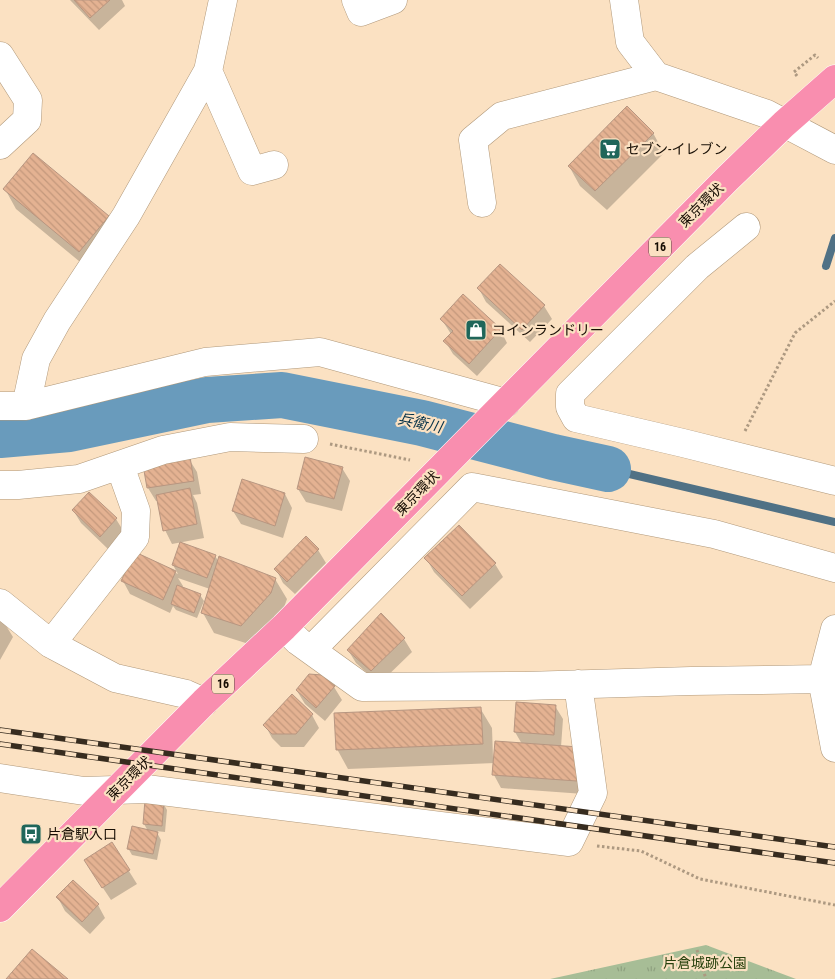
<svg xmlns="http://www.w3.org/2000/svg" width="835" height="979" font-family="'Roboto Condensed','Noto Sans JP',sans-serif">
<defs>
<pattern id="grass-tufts" width="24" height="20" patternUnits="userSpaceOnUse" patternTransform="scale(1.25)"><rect width="24" height="20" fill="#a7bd96"/><path d="M3 7l-1-3M5 7V3M7 7l1-3M15 17l-1-3M17 17v-4M19 17l1-3" fill="none" stroke="#8fa180"/></pattern>
<pattern id="building-back-hatch" width="6" height="6" patternUnits="userSpaceOnUse" patternTransform="scale(1.25)"><rect width="6" height="6" fill="#e4b292"/><path d="M-1 5l2 2M0 0l6 6M5-1l2 2" fill="none" stroke="#c3987c"/></pattern>
</defs>
<rect width="100%" height="100%" fill="#fbe1c2"/>
<path fill="url(#grass-tufts)" d="M706,945L796,979H550Z"/>
<path fill="#0003" d="M70,0H122L125,6L99,30Z
M653,133L664,153L607,210L580,186L569,166Z
M5,189L108,217L120,237L91,271L16,209Z
M479,289L544,306L552,319L530,342L486,302Z
M442,320L500,329L507,343L477,376L453,354L445,341L451,334Z
M189,459L197,472L201,494L193,495L197,503L204,538L172,544L165,530L159,501H156L148,488L144,466Z
M342,468L350,481L342,511L306,502L298,489Z
M243,481L285,494L292,508L283,538L241,524L233,511Z
M89,494L116,519L124,532L108,549L81,523L73,510Z
M306,538L318,550L326,563L295,594L283,583L276,569Z
M136,554L178,574L173,565L215,556L219,562L275,579L287,599L282,613L252,645L214,633L203,613L210,589L178,578L183,586L182,588L200,595L204,601L197,618L176,610L173,606L170,613L130,594L123,581Z
M426,558L495,564L503,577L470,609L434,572Z
M381,615L404,639L412,652L379,684L356,663L348,650Z
M0,621L5,624L13,637L0,660Z
M321,676L334,687L342,700L325,721L305,704L297,691Z
M555,706L563,719L561,747L578,748L584,794L501,788L494,775L495,763L348,769L337,749L480,708L492,728L493,758H495L522,744L515,732Z
M312,715L319,728L304,747H281L272,738L265,725Z
M163,803L167,810L165,832L156,831L161,840L157,860L132,855L128,848L148,831L144,824Z
M112,844L137,884L111,900L93,873Z
M58,898L98,905L105,918L90,934L65,911Z"/>
<g fill="none" stroke-linecap="round" stroke-linejoin="round">
<path stroke="#507185" stroke-width="8" d="M826,266L835,238
M608,469L835,522"/>
<path stroke="#699bbc" stroke-width="46" d="M0,435L69,429L207,400L282,395L422,423L553,457L608,469"/>
</g>
<path fill="url(#building-back-hatch)" stroke="#b79681" d="M74,0H110L90,18Z
M627,106L654,133L595,191L568,166Z
M33,153L109,216L79,252L3,189Z
M500,264L545,305L522,330L477,288Z
M463,294L501,329L469,364L443,341L453,331L440,319Z
M190,457L194,481L147,488L143,465Z
M305,457L343,467L334,499L297,489Z
M242,479L285,493L275,526L232,511Z
M190,488L197,524L163,531L156,495Z
M89,492L117,518L100,537L72,510Z
M459,525L496,563L462,596L424,558Z
M306,536L319,549L287,582L274,569Z
M180,542L216,555L207,578L172,565Z
M135,552L176,571L163,600L121,581Z
M219,556L276,578L271,593L241,626L201,613Z
M177,585L201,594L194,613L171,604Z
M381,613L405,638L371,671L347,650Z
M309,674L322,675L335,686L316,708L296,690Z
M292,694L313,714L296,734H272L263,725Z
M516,702L556,705L554,735L514,732Z
M481,707L483,744L336,750L334,713Z
M495,741L579,747L577,781L492,775Z
M145,800L164,802L162,826L143,824Z
M132,826L158,832L153,854L127,849Z
M112,842L130,870L102,888L84,860Z
M73,880L99,904L82,922L56,897Z
M32,949L68,979H6Z"/>
<g fill="none" stroke-linecap="round" stroke-linejoin="round">
<g stroke="#b0987a" stroke-width="29">
<path id="minor" d="M356,0L361,12L393,0
M624,0L630,42L656,76
M0,56L28,100L27,120L0,145
M208,71L252,171L274,165
M482,203L473,140L502,116L656,76L767,114L835,150
M746,227L697,267L570,394V407L576,418L683,443L835,481
M0,406H26L205,362L320,352L506,403
M26,406L36,359L57,321L126,216L208,71L223,0
M0,485H18L79,479L163,450L230,437L304,439
M0,603L51,644L115,678L186,694L204,702
M284,627L298,641L362,687L525,686L691,681L822,679
M835,629L822,679L835,748
M51,644L135,537L136,511L120,466
M311,650L472,487L714,534L835,568
M0,778L84,791L146,789L569,842L593,793L578,684"/>
</g>
<g stroke="#fff" stroke-width="29">
<path id="highway" d="M0,908L204,702L284,627L727,179L784,124L835,79"/>
</g>
<path stroke="#ad9981" stroke-width="3" stroke-dasharray="2.5 2.5" stroke-linecap="butt" d="M797,76L794,72L815,55L818,58
M745,431L795,333L835,301
M330,444L410,460
M597,846L641,851L700,879L835,905
M697,950L706,979"/>
<use href="#minor" stroke="#fff" stroke-width="28"/>
<use href="#highway" stroke="#f98eaf" stroke-width="28"/>
<g stroke="#372c1f" stroke-width="5.5">
<path id="rail" d="M0,730L835,847
M0,744L835,863"/>
</g>
<use href="#rail" stroke="#fbe1c2" stroke-width="4" stroke-dasharray="11" stroke-linecap="butt"/>
</g>
<defs>
<g id="supermarket-square" transform="scale(1.125)"><rect x="-9" y="-9" width="18" height="18" rx="4" fill="#1f665a" stroke="#fbe1c2"/><path d="M-6-5.5h2.5l.6 2H6L4.5 2H-2.5L-4.4-4H-6ZM-1.5 3.2a1.3 1.3 0 1 0 .1 0ZM3 3.2a1.3 1.3 0 1 0 .1 0Z" fill="#fff"/></g>
<g id="shop-square" transform="scale(1.125)"><rect x="-9" y="-9" width="18" height="18" rx="4" fill="#1f665a" stroke="#fbe1c2"/><path d="M-5-2.5h2.3a2.7 3.5 0 0 1 5.4 0H5L5.5 6h-11ZM-1.5-2.5h3a1.5 2.3 0 0 0-3 0Z" fill="#fff"/></g>
<g id="bus-square" transform="scale(1.125)"><rect x="-9" y="-9" width="18" height="18" rx="4" fill="#1f665a" stroke="#fbe1c2"/><path d="M-5-6H5V4H4V6H2V4H-2V6H-4V4H-5ZM-3.5-4V0h7V-4ZM-3.5 1.2v1.5H-2V1.2ZM2 1.2v1.5H3.5V1.2Z" fill="#fff"/></g>
</defs>
<g fill-rule="evenodd">
<use href="#supermarket-square" x="610" y="149"/>
<use href="#shop-square" x="476" y="330"/>
<use href="#bus-square" x="31" y="834"/>
</g>
<g text-anchor="middle" dominant-baseline="central" stroke-width="4.5" stroke-linejoin="round" paint-order="stroke">
<g fill="#fbe1c2" stroke="#5b4d3d" stroke-width="1">
<rect x="649" y="237.5" width="22" height="19" rx="4"/>
<rect x="212" y="674.5" width="22" height="19" rx="4"/>
</g>
<g font-size="12" font-weight="bold" fill="#170e04">
<text x="660" y="247">16</text>
<text x="223" y="684">16</text>
</g>
<g font-size="14" fill="#170e04" stroke="#fbe1c2" text-anchor="start">
<text x="626" y="149">セブン-イレブン</text>
<text x="492" y="330">コインランドリー</text>
<text x="47" y="834">片倉駅入口</text>
</g>
<g font-size="14" fill="#170e04" stroke="#fbe1c2">
<text transform="translate(701 205) rotate(-45)">東京環状</text>
<text transform="translate(417 493) rotate(-46)">東京環状</text>
<text transform="translate(129 778) rotate(-45)">東京環状</text>
</g>
<g font-size="14" fill="#28410d" stroke="#fbe1c2">
<text x="705" y="963">片倉城跡公園</text>
</g>
<g font-size="15" font-style="italic" fill="#063249" stroke="#fbe1c2">
<text transform="translate(420 423) rotate(12)">兵衛川</text>
</g>
</g>
</svg>
